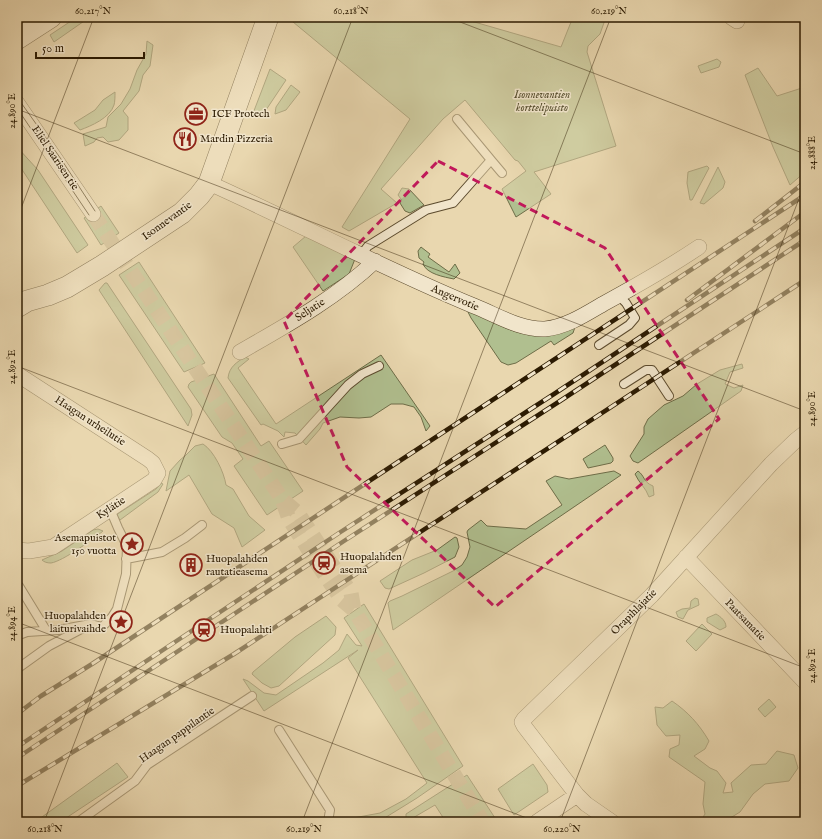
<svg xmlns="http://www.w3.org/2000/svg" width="822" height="839" font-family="'IM FELL English',serif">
<rect width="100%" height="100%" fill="#e9d7af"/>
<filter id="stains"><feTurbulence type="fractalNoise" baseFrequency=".005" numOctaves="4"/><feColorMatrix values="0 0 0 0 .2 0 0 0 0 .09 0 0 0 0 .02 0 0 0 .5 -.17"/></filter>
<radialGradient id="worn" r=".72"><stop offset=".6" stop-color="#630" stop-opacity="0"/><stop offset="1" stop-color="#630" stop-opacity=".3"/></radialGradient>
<path fill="#b0bf8f" stroke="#6e6d48" d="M77,17H90L54,42L50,35Z
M287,17H457L561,47L573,17H606L600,34L588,46L587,52L616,146L534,172L551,194L516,217L502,189L526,171L518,161L515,160L465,100L443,119L381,189L397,203L349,231L342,227L410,119Z
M147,41L153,45L150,66L143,75L139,91L123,111L128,117V130L119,140L108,142L103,137L97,138L94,142L85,146L83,134L106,127L108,117L121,104L130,89L137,70L146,54Z
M717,59L721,62L719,67L701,73L698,66Z
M758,68L777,96L805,87V172L790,185L773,147L745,75Z
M270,69L286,80L262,116H252Z
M291,85L300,92L286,110L275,114L276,107Z
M115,92C115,96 115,102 114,105C110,118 91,126 80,130L74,123L95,110L103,100Z
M17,147L38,170L88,245L77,253L17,162Z
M707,166L709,168L692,200H690L687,183L688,172Z
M718,167L725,182L723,188L704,204L700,203Z
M402,188L409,189L424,205L410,213L405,211L400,203L401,199L398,195Z
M101,206L119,233L101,245L84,218Z
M306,236L355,259L349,274L323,291L293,247Z
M421,247L430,254L428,257L449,272L455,264L460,273L454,279C444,277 427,274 423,264L424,262L419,258L418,251Z
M139,262L205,363L184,372L119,275Z
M105,283H107L191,409L192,415L188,426L99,290Z
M471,310C491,321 512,334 535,335C547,335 564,329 575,327L573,333L554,345L551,341L516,363L508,365L501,362L471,318L468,312Z
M381,355L430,426L426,431L421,417L414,407L403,404H391L371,417L359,418L340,417L323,423L320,429L306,445L295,433L285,432L284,437L278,431L263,424L261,425L228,378C229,367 237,362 245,357L249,359L238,368L276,424Z
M742,364L743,368L730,372L725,384L734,388L743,385L741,391L638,463L633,461L630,456L644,434V427L648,419L664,405L683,396L697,384L720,370Z
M214,374L261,446L269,441L303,491L267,515L234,466L243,459L232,443L222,437L188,387L189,384L191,382Z
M203,444C214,451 224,472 226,485L233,489L249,516L265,530L242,547L234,528L212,514L189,475L166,491L170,471L180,460L186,455L195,446Z
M605,445L613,458V461L611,463L588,468L583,459Z
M614,471L621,475L393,630L388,603L390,601L402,596L453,571L462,565L467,557L470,547L467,532L468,530L481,520L487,526L526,529L562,505L546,481L555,476L569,479Z
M638,471C645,476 643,482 653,486L654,495L649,497C646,488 639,483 635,474Z
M161,483L163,484L158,492L120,520L116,515L156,489Z
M98,529L103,531C92,540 63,561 51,563C47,563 44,562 42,560L62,551L93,530Z
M455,537L457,538L459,547L455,557L424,573L389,589L385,588L380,581L412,560L437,550Z
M695,598L698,599L699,605L688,610L683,619L678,617L676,612L682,609L690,608L691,601Z
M364,604L463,766L417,798L383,819L372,822H348V819L380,813L406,799L427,783L348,658L358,650L264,711L243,679L248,681L264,693L276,695L323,663L339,650L347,634L356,645L362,646L344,618Z
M716,614C721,617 726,621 726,627L720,630L707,622V618Z
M326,616L336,627L335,635L279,686L271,688L262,683L252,674L253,672L295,637Z
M702,624L712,634L696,651L686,641Z
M769,699L776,707L765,717L758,709Z
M672,701C688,712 699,724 709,741L705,749L694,756L710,768L717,771L726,783L723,793L733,792L731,783L751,765L766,764L777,751L794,755L798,768L789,781L765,784L753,794L740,812L727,820L728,822H700L705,814L703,804L705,782L669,757L670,749L679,745L680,735L666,736L657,725L655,707L663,708Z
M117,763L128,777L60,822H35Z
M533,764L547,785L548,792L514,815L498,789Z
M467,775L495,818L489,822H446L435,805L411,819L406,820V814Z"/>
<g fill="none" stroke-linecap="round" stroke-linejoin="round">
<path stroke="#c3b18c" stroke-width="15" stroke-dasharray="15 8" stroke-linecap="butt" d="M93,214L282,499L289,519L322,571L342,600L354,610L483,822
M284,501L298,513L351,593L354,610"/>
<g stroke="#5b4a2d" stroke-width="10">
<path id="lane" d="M491,160L502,173
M361,255L368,246L426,210L453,203L491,160L457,119
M599,345L629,325L635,318L626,303L619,296
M624,384L646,370H652L669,396
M282,444L299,439L348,385L362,374L379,366
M126,559L162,552L185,538L202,525
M19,586L46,630
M19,635L27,632L58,630L91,624L102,627L112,617L117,609L126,574L127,546L118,528L110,509
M17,669L49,646L85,627
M279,730L330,810L328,822
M78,822L135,781L147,765L252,696"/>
</g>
<g stroke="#5b4a2d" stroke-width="16">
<path id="street" d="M731,17L737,21
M17,103L93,214
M209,183C298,223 384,269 474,306C497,315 520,330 545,329C566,327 586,314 603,304C636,286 668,268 699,247
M240,352C287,325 336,298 375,261
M17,374L148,459L153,463L158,473L154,480L53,547L29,551L17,550
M686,557L805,682
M537,822L577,795
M612,822L586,804L577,795L524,726L522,722L524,719L652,595L771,464L796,440L805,433"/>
</g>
<g stroke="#2c1b02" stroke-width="22">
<path id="secondary" d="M17,39L51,17
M17,307L27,301L48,295L67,287L102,266L182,213L199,196L209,183L268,17"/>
</g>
<use href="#lane" stroke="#f1e5cb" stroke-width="8"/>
<use href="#street" stroke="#f1e5cb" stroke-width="15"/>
<use href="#secondary" stroke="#f1e5cb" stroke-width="21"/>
<path stroke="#2c1b02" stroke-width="1" d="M17,97L61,159L95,211
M17,108L89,215"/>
<g stroke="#2c1b02" stroke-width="4.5">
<path id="rail" d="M755,221L805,182
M687,300L805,212
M17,714L41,696L92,664L401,460L805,195
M17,747L339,533L554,394L805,228
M17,758L344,541L560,401L805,240
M17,786L234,654L805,280"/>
</g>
<use href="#rail" stroke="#f1e5cb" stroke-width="3" stroke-dasharray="9" stroke-linecap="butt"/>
</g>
<path d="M0 0H822V839H0ZM438,161L605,248L719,419L495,607L347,467L284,321Z" fill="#e9d7af" fill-opacity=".55" fill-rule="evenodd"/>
<path fill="none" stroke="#c2185b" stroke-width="3" stroke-dasharray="8 5" stroke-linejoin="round" d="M438,161L605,248L719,419L495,607L347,467L284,321Z"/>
<path fill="none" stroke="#2c1b02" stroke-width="1" stroke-opacity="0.45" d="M447,17L805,154M17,109L805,411M17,219L94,17M17,366L805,668M17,622L537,822M44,822L353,17M302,822L611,17M560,822L805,183"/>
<defs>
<g id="office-ring" transform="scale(1.15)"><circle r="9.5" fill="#f1e5cb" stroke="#8f2418" stroke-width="1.5"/><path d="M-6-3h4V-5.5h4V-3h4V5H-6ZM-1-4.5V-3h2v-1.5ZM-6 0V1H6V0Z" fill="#8f2418"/></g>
<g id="restaurant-ring" transform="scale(1.15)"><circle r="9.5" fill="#f1e5cb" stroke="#8f2418" stroke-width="1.5"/><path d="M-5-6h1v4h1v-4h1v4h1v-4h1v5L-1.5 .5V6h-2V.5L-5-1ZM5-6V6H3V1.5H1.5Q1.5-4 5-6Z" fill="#8f2418"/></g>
<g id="sight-ring" transform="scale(1.15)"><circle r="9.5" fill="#f1e5cb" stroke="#8f2418" stroke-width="1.5"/><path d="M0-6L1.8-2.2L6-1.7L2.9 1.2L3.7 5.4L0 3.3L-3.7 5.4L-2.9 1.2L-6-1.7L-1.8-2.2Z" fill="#8f2418"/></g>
<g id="station-ring" transform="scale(1.15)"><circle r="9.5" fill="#f1e5cb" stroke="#8f2418" stroke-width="1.5"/><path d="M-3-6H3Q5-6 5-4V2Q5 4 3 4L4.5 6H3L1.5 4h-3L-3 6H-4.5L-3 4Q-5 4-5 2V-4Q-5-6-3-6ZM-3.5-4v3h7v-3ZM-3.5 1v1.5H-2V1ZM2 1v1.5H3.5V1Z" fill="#8f2418"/></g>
<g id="building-ring" transform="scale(1.15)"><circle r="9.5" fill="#f1e5cb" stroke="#8f2418" stroke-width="1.5"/><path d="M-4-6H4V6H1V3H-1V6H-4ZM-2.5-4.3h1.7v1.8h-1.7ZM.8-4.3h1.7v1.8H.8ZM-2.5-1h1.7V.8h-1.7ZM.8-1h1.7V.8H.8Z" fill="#8f2418"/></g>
</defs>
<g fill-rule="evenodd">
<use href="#office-ring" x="196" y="114"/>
<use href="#restaurant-ring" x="185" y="139"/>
<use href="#sight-ring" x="132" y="544"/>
<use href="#station-ring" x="324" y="563"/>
<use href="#building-ring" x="191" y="565"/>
<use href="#sight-ring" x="121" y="622"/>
<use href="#station-ring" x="204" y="630"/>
</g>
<g text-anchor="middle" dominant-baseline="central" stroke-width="3" stroke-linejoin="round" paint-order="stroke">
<g font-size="11" font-style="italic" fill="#544c2c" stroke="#f1e5cb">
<text x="542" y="95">Isonnevantien<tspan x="542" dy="13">korttelipuisto</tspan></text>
</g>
<g font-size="11" fill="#2c1b02" stroke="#f1e5cb" text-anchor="start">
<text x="212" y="114">ICF Protech</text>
<text x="200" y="139">Mardin Pizzeria</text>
<text x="116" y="538" text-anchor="end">Asemapuistot<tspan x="116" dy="13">150 vuotta</tspan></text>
<text x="340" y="557">Huopalahden<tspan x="340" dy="13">asema</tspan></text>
<text x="206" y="559">Huopalahden<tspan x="206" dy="13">rautatieasema</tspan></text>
<text x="106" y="616" text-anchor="end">Huopalahden<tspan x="106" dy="13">laiturivaihde</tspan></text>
<text x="220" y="630">Huopalahti</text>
</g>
<g font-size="11" fill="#2c1b02" stroke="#f1e5cb">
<text transform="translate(55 158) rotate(56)">Eliel Saarisen tie</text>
<text transform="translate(167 221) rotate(-36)">Isonnevantie</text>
<text transform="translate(455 298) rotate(23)">Angervotie</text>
<text transform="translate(310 310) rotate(-33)">Seljatie</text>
<text transform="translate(90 421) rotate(33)">Haagan urheilutie</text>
<text transform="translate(111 508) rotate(-33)">Kylätie</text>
<text transform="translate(634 612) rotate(-45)">Orapihlajatie</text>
<text transform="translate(745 620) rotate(46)">Paatsamatie</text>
<text transform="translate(177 735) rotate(-35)">Haagan pappilantie</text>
</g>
</g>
<rect width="822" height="839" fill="none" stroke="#e9d7af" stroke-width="44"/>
<path d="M36 52v6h108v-6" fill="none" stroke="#2c1b02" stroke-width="2"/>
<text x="42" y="52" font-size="12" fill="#2c1b02" stroke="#f1e5cb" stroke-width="3" paint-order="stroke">50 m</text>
<rect x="22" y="22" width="778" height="795" fill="none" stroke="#2c1b02" stroke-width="1.5"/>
<g font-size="10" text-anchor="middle" fill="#2c1b02">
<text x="93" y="14">60.217°N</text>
<text x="351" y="14">60.218°N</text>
<text x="609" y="14">60.219°N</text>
<text transform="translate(11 111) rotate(-90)" y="4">24.890°E</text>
<text transform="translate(811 153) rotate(-90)" y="4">24.888°E</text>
<text transform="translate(11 367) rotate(-90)" y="4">24.892°E</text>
<text transform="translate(811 409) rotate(-90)" y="4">24.890°E</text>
<text transform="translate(11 624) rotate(-90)" y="4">24.894°E</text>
<text transform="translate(811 666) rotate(-90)" y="4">24.892°E</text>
<text x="45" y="832">60.218°N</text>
<text x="304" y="832">60.219°N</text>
<text x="562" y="832">60.220°N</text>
</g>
<rect width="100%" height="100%" filter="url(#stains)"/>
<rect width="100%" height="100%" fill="url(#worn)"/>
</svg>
